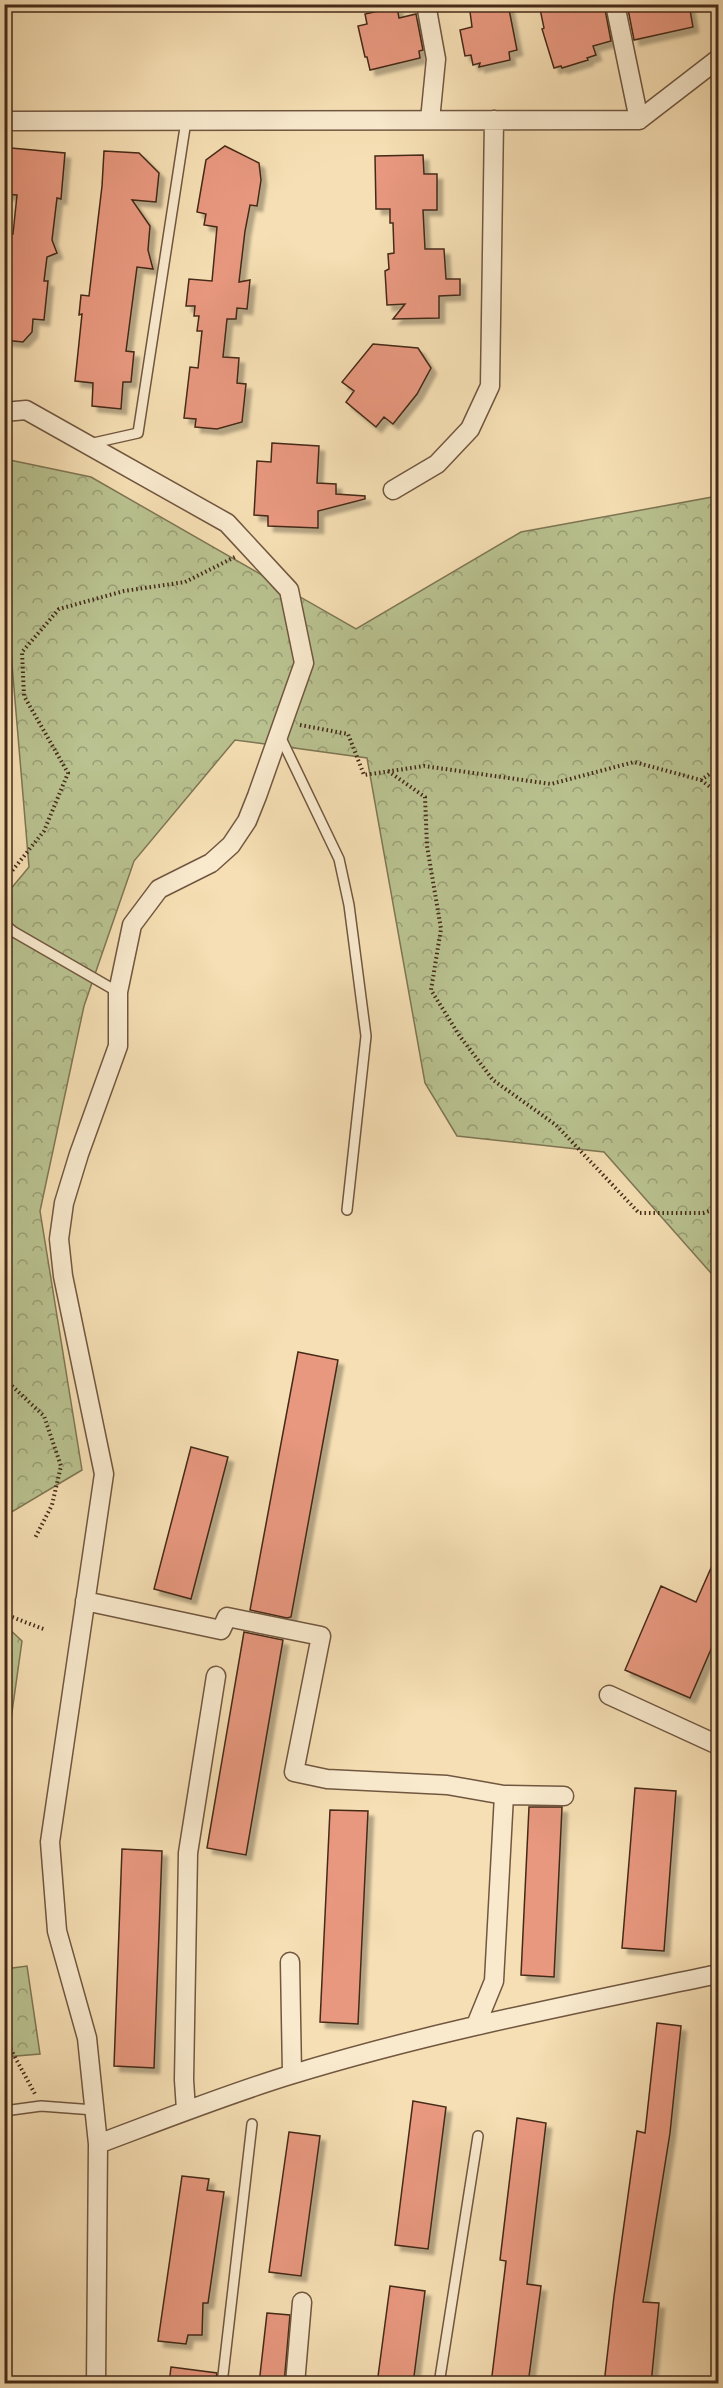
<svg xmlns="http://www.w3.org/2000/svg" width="723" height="2388" font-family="'IM FELL Double Pica',serif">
<defs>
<pattern id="forest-crowns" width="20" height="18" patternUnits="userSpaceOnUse" patternTransform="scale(1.5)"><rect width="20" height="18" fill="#b9c290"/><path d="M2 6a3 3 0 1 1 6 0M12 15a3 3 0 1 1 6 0" fill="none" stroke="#989e75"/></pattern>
<filter id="shadow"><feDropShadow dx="5.5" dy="5.5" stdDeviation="1.5" flood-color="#0004"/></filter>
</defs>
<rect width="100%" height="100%" fill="#f6dfb4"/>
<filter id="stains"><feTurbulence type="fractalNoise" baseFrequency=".00333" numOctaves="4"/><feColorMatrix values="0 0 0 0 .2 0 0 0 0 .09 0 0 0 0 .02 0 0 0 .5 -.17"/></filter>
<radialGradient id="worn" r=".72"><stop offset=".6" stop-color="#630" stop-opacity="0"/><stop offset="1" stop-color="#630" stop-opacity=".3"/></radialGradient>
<path fill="url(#forest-crowns)" stroke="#7f7654" stroke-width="1.5" d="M5,459L91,477L356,629L521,532L718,496V1281L604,1152L457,1136L425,1083L367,758L235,740L134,861L84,1006L40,1211L82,1470L5,1516L4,897L29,867L5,581Z
M5,1625L22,1641L5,1762Z
M27,1966L40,2054L5,2057V1969Z"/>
<path fill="#e8987f" stroke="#452a19" stroke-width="1.5" filter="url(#shadow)" d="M469,4H508L517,50L509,52L510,60L479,67L480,63L473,65L471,55L465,56L460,30L472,27Z
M539,4H604L611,41L593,46L596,55L587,58L588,60L562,68L561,66L554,68L542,29L544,28Z
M627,4H689L693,27L634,40Z
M397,7L399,18L416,14L423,50L419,51L420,58L370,70L367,57H365L358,26L367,24L365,14Z
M225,146L259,163L261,180L257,206L250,205L245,231L239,282L250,280L247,309L237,308L236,319H227L223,357L239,358L237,383L246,384L242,422L217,429L195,427L196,419L184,418L190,367L198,368L202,331H197L199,316H194L195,306H186L189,279L212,281L217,227L204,225L206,214L197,212L206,160Z
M11,148L65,153L61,199L57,198L52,240L57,253L47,257L44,281H48L44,320L33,319L32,332L23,342L4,340V242L6,233L13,234L17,195L4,194L6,160H10Z
M104,151L139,153L159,173L156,202L132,200L150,226L148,250L153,269L137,267L126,351L134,352L131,382H123L121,409L92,406L93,383L75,381L82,314L79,315L81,295L89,296L102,186Z
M423,155L424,174H437V210H423L425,249H444L446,279H460V295L439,296V318L393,319L405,304L387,305L385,271L389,269L388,254L394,253L393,223H390V209H376L375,156Z
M373,344L418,348L431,368L417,394L393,424L384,417L376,427L346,402L354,391L342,382Z
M272,443L319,446L317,483L336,484V494L365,496V499L318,511V528L268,526V516L254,515L257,461L271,462Z
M298,1352L338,1360L291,1617L287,1618L250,1610Z
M191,1447L228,1457L191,1599L154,1589Z
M718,1552V1633L690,1698L625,1670L661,1586L696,1602Z
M244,1632L283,1640L246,1855L207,1848Z
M635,1788L676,1791L664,1951L622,1948Z
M529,1807H562L554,1977L521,1975Z
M330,1810L368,1811L358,2024L320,2022Z
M122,1849L162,1851L154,2068L114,2066Z
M657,2023L681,2026L670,2133L643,2302L659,2303L651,2384H604L614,2296L637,2131L645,2133Z
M413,2101L446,2107L428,2249L395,2245Z
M517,2118L546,2123L527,2284L541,2286L528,2384H491L506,2261L500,2260Z
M289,2132L320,2136L301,2276L269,2272Z
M182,2176L209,2179L207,2190L224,2192L208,2303H203L202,2335H188L186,2344L158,2341Z
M390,2286L425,2291L413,2384H377Z
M267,2313L290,2315L284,2384H259Z
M171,2367L217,2373L215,2384H169Z"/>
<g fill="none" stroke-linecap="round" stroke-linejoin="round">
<g stroke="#715740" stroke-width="12">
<path id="lane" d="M89,444L138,433L186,121
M280,736L339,859L349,905L366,1036L347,1210
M4,924L14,932L118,992
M4,2111L41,2106L94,2110
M222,2384L252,2124
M439,2384L478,2136"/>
</g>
<g stroke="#715740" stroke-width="21">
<path id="street" d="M426,4L436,59L430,120
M615,4L639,120
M4,121L639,120L718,59
M4,412L26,410L227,523L289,590L304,663L257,796L247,821L231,845L211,863L159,889L132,925L118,992V1046L79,1154L64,1203L59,1239L63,1276L104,1474L50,1842L57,1931L87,2038L98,2144L96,2384
M393,490L437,464L470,429L490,386L494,120
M85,1601L221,1630L227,1617L321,1636L294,1772L327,1779L447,1785L504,1795L564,1796
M609,1695L718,1745
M290,1962L292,2074
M476,2025L494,1981L504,1795
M186,2110L184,2080L188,1853L216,1676
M98,2144C162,2120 225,2095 290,2075C430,2032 575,2004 718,1974
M295,2384L302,2302"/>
</g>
<path stroke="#452a19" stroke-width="4" stroke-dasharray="1.5 3" stroke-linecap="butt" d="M300,725L348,734L364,775L424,766L551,784L634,762L701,780L718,768
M388,771L425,797L427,846L441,929L431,990L459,1035L493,1080L556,1125L639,1213H703L718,1208
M701,780L718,793
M4,881L44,831L68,773L24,696L22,652L59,609L124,591L185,582L235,557
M4,973L11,944
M4,997L7,1010L4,1017
M4,1382L11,1385L44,1416L61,1466L52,1505L35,1538
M4,1614L46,1630
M4,2037L35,2094"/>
<use href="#lane" stroke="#f9eace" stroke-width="9"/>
<use href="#street" stroke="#f9eace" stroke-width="18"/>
</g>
<rect width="723" height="2388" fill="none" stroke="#f6dfb4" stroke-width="24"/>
<rect x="6" y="6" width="711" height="2376" fill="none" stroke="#452a19" stroke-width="3"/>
<rect x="12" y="12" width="699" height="2364" fill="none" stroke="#452a19" stroke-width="1.5"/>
<rect width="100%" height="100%" filter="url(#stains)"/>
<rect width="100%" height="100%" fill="url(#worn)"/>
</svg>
